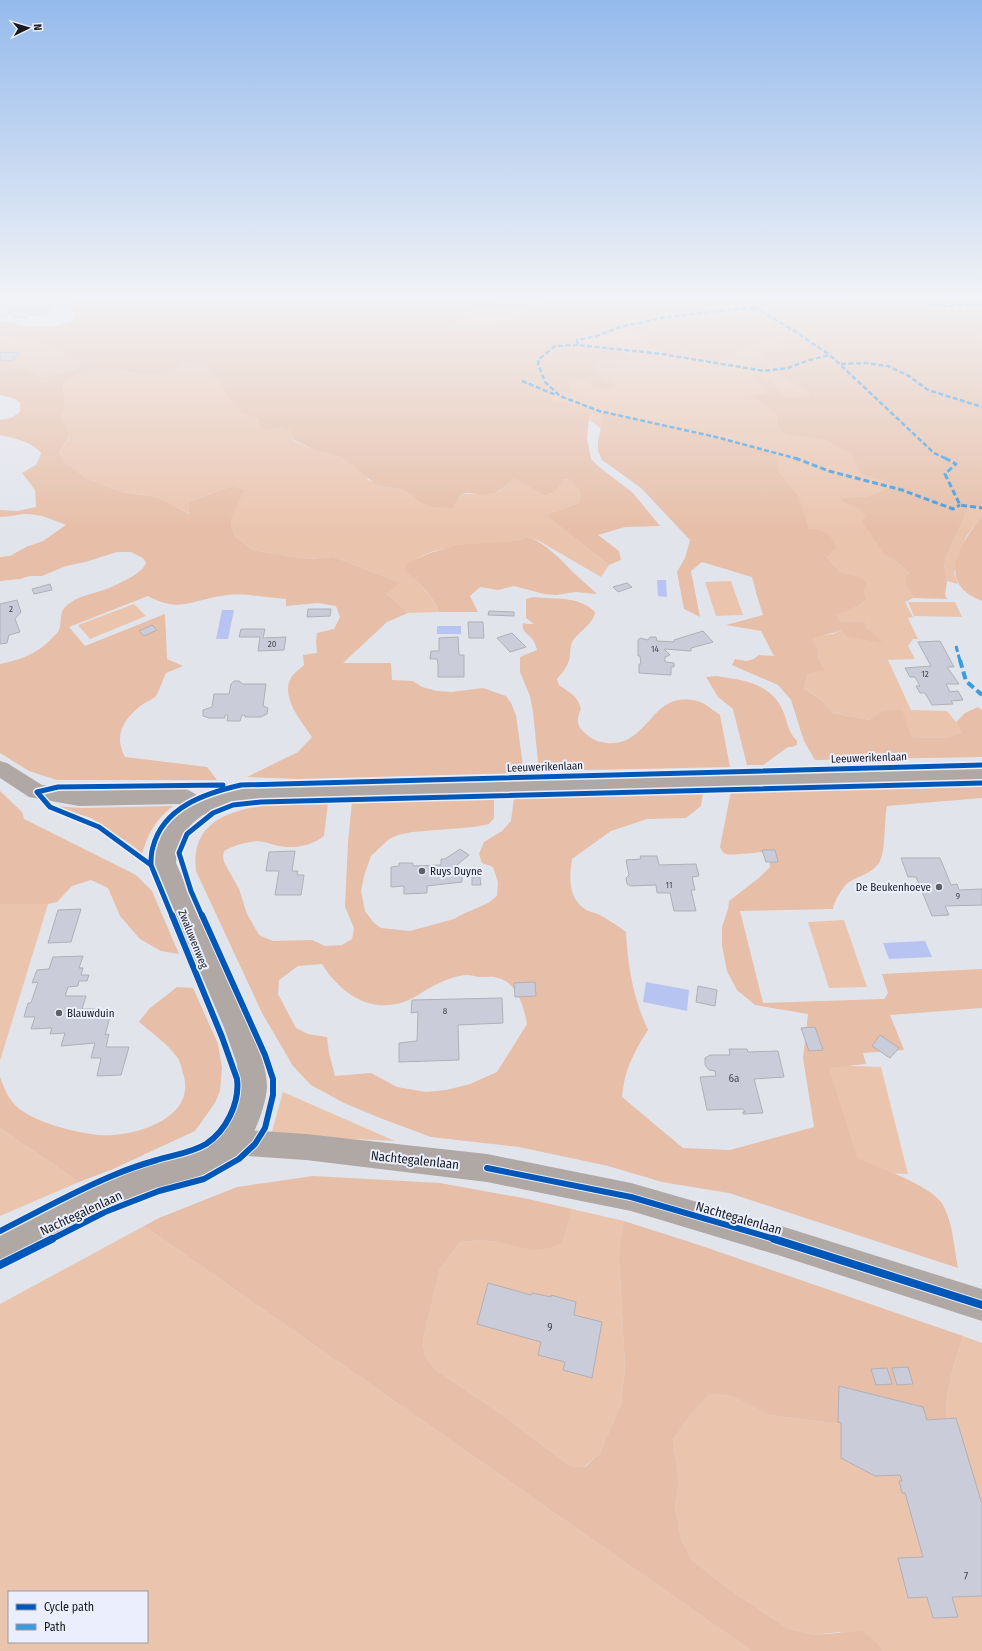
<svg xmlns="http://www.w3.org/2000/svg" width="982" height="1651" font-family="'Fira Sans Condensed',sans-serif">
<rect width="100%" height="100%" fill="#e2e4ec"/>
<path fill="#ebc4ae" fill-rule="evenodd" d="M502,300H982V506L977,507L982,508V516L966,537L954,573L958,584L947,581L944,565L947,555L968,509L974,507L859,509L865,516L886,556L897,562L910,574L906,585L914,598L905,602L913,617L908,618L918,639H913L908,646L915,659L888,660L911,710L947,711L956,722L961,732L947,738L911,737L881,711L869,720L833,713L819,698L804,689L807,674L819,661L818,650L813,640L820,635L833,634L841,630L876,638L867,628L865,621L841,622L837,615L854,606L864,602L860,577L840,572L827,557L809,529L712,509L577,411L505,390L516,319L490,325L485,333L455,331L449,326L464,318L468,313L483,310Z
M5,336L38,343L79,360L81,366L76,370L42,377C29,368 15,367 0,372V337Z
M184,362L205,365L241,413L259,419L272,429L283,427L291,432L294,441L317,451L342,457L366,475L368,480L384,487L402,489L413,496L417,501L424,503L458,498L464,494H490L499,491L514,479L545,496L555,492L565,479L570,480C577,487 583,492 579,503L545,515L609,565L601,577L539,541L528,537C493,550 453,539 418,558C413,561 409,567 405,572C420,583 431,594 439,612L408,613L394,600L386,594L395,581L334,557L307,559L252,550L235,536L231,527L232,517L243,490L232,486L189,502L190,514L173,505L144,495L122,492L87,479L64,461L59,453L70,436L62,418L65,408L63,385L67,380C80,374 97,368 112,369C121,370 129,372 137,374C152,377 172,372 184,362Z
M731,581L743,615L716,616L705,582Z
M908,602H955L962,617L914,616Z
M134,604L146,616L90,639L78,625Z
M15,903L48,904L0,1061V904Z
M844,920L867,987L829,988L808,922Z
M826,1065L881,1067L908,1174L848,1172Z
M283,1092L395,1141L271,1135Z
M0,1128L79,1182L0,1216Z
M572,1209L624,1221L620,1240L619,1258L625,1368L621,1404L600,1453L584,1467L570,1466L501,1414L436,1370L425,1357L423,1340L440,1269L460,1242L481,1240L498,1242H562Z
M144,1226L752,1651H0V1304ZM9,1592H147V1642H9Z
M963,1336L982,1343V1651H883L879,1645L839,1632L814,1635L787,1628L729,1589L692,1560L681,1539L675,1505L679,1482L673,1440L692,1413L710,1394L731,1396L769,1415L945,1437L947,1397L953,1368Z"/>
<path fill="#e7bea7" fill-rule="evenodd" d="M61,300H502L483,310L468,313L464,318L449,326L455,331L485,333L490,325L516,319L555,300H982V508L975,507L968,509L947,555L944,565L947,581L945,595L947,599L914,598L906,585V576L910,574L897,562L886,556L862,522L865,516L859,509L840,500L846,498L867,497L893,487L889,482L862,474L851,453L824,439L788,435L782,432L778,423L777,413L749,394L759,395L766,393L763,386L753,380L752,376L754,374L768,379L786,398L809,396V392C793,382 769,371 762,352L766,349L784,348L782,344C760,333 731,362 706,358C699,357 693,352 686,351C678,350 670,354 662,352C653,349 649,343 643,337C628,321 602,329 586,338L589,346L622,352L630,357L621,360L599,361L596,363L593,369C598,380 611,379 617,388L602,390C591,385 583,375 569,378L567,381L571,388L570,391L582,392C568,394 564,391 551,398L554,403H565L590,409L587,438L591,459L598,466L633,493L660,526L625,527L598,535L619,551L621,560L609,565L545,515L579,503C583,492 577,487 570,480L565,479L555,492L545,496L514,479C507,484 499,493 490,494C470,498 464,483 453,508L433,507L417,501L413,496L402,489L384,487L375,484L342,457L317,451L294,440L291,432L283,427L272,429L261,430L259,419L241,413L205,365L184,362C172,372 152,377 137,374C129,372 121,370 112,369C101,368 69,375 63,385L65,408L62,418L70,435L59,453L64,461L87,479L122,492L155,497L173,505L189,514V502L232,486L244,490L232,517L231,527L235,536L252,550L307,559L334,557L400,583L386,594L394,600L408,613L387,622L343,663H391L392,680L413,681L422,687L437,691L451,692L483,688L506,696L511,703L516,715L524,773L299,779L247,777L298,752L312,737C302,722 280,697 291,678C293,673 300,669 304,665L303,655L317,653L316,641L317,633L334,629L340,617L336,606L318,603L286,606V599C269,598 244,593 227,595C193,599 180,614 148,596L69,627L85,646L165,614L167,659L183,666L166,673C163,679 159,692 156,696C153,699 147,702 143,704C124,718 113,735 125,757L207,767L217,780H57L29,771L0,753V664C21,660 39,653 53,637C55,635 58,633 59,630C62,623 59,613 65,607C77,595 95,594 109,588C120,583 143,573 146,563L143,558L131,552H117L85,562L66,566L42,576H30L20,579L0,581V557L10,556L26,547L43,541L66,525C52,519 38,513 23,514C15,515 8,517 0,517V510L17,511L36,507L35,490L22,473L37,464L41,453C33,442 13,438 0,435V420L11,418L20,412V403L15,399L0,395V372L8,369H27L42,377L76,370L81,366L79,360L38,343L5,336L0,337V321L13,322L22,326H57L72,321L75,313L69,308L70,303Z
M604,411L774,453L778,461L779,473L799,497L809,529C823,530 832,533 836,548L827,557L840,572L861,577L867,584L863,591L866,600C862,604 844,612 837,615L841,622L865,621L867,628L883,643L848,637L841,630C831,635 822,633 813,640L818,650L819,661L824,670L807,674L804,689L819,698L833,713L869,720L881,711L902,710L911,737L947,738L961,732L956,722L965,713L978,707L982,710V757L815,760L804,741L791,700L778,685L732,665L735,659L746,661L754,659L759,655L774,656L761,631L726,625L763,615L757,596L752,577L702,562L691,571L700,617L684,609L677,572L685,558L690,540L641,488L602,460L598,451V442Z
M982,516V601C934,582 961,544 982,516Z
M528,537C547,544 560,559 574,573C581,580 590,587 597,594L576,592L556,595L544,594L514,586L498,590L480,587L470,596L478,612H439C431,593 421,584 405,572L406,564C423,555 442,548 461,545C483,542 507,545 528,537Z
M534,597C555,600 578,595 595,612C594,623 581,630 574,639C568,647 572,655 568,663C566,669 561,674 557,679L559,685C569,692 578,696 581,709C578,715 576,723 581,729C591,739 594,741 607,743C643,747 650,704 679,700C700,698 704,704 720,715L730,767L539,771L533,712L530,696L520,672V657L537,650C536,647 535,643 533,640C528,633 521,632 523,623L527,624H534L526,618V599Z
M716,676C743,680 771,683 783,711C788,723 788,732 797,741V745L792,747H788L763,765H747L733,709L718,697L706,677Z
M982,784V798L887,806C884,821 886,849 880,861C873,874 859,875 848,883C843,886 833,904 833,909L740,911L763,1003L884,999L888,993L882,974L982,969V1008L890,1015L904,1050L863,1053L866,1064L829,1068L857,1158C878,1168 932,1185 943,1205C953,1223 954,1248 958,1268L729,1193L662,1182L608,1166L519,1147L431,1137L380,1118L344,1103L311,1085L293,1066L262,1013L196,871C187,798 280,805 328,803L324,836C311,846 294,849 279,846C273,845 269,843 264,842C253,839 233,846 224,851L223,856L224,862L239,889L247,914L259,935L273,941L312,940L325,946L342,945L352,939L354,928L345,907L348,842L352,802L494,798V818L489,824L475,827L412,832L398,835L389,839L371,856L364,876L361,891L365,911L374,923L381,928L410,931L454,919L461,915L488,903L497,896L498,882L493,867L482,863L479,854L484,842L502,831L511,821L514,797L703,792L701,806L686,818L647,819L611,831L572,859C569,878 568,898 586,910C590,912 596,913 600,915C609,920 618,926 626,932C628,968 633,997 648,1030C634,1052 624,1070 622,1097L683,1148L730,1150L814,1127L803,1058L808,1014L755,1005L737,990L727,971L722,945V927L728,909L729,901L760,877L770,867L769,859L766,852C758,852 730,856 726,854C722,852 722,850 720,847L731,791ZM322,964C341,994 372,1016 409,1000C418,996 426,989 435,985C443,981 458,975 467,975C472,975 477,977 482,977C487,977 493,976 498,978C517,982 524,1007 527,1024L497,1072L470,1084L446,1090L426,1092L397,1087L371,1073L335,1076L329,1053L327,1037L308,1034L296,1028L278,994L279,980L298,966Z
M0,791L22,812L24,819L136,875L152,891L179,954L161,951L140,939L120,916L108,888L91,880L72,886L57,902L48,904H0Z
M54,806L81,808L173,806C156,819 148,833 142,854L133,846L91,818Z
M177,987L193,988L218,1044L222,1068L220,1091L215,1103L195,1131L113,1169L79,1182L0,1128V1077C4,1088 8,1098 16,1106C33,1122 76,1133 99,1135C131,1138 195,1120 184,1077C182,1071 181,1062 177,1057C167,1043 152,1033 139,1022L149,1009Z
M313,1176L440,1183L528,1199L572,1209L562,1243L549,1248L532,1250L498,1242L481,1240L460,1242L440,1269L423,1340L425,1357L436,1370L501,1414L570,1466L585,1467L600,1453L621,1404L625,1368L619,1258L620,1240L624,1221L702,1246L963,1336L953,1368L947,1397L945,1437L769,1415L731,1396L710,1394L692,1413L673,1440L679,1482L675,1505L681,1539L692,1560L729,1589L787,1628L814,1635L862,1631L879,1645L883,1651H752L144,1226L159,1218L237,1187Z"/>
<path fill="#b7c4f1" d="M657,580H666L667,597L658,596Z
M222,610H234L228,639H216Z
M437,626H461V634H437Z
M925,941L932,957L889,959L883,943Z
M646,982L689,990L687,1011L643,1002Z"/>
<path fill="#cacdd9" stroke="#afb0b7" d="M49,306L47,314L28,315L27,318H13L15,315H8L7,317L0,318V315L8,314L10,308Z
M19,352L17,357H12L15,358L13,361L0,360V353Z
M627,583L632,587L618,592L613,587Z
M50,584L52,590L34,594L32,589Z
M17,600L21,612L15,619L20,632L9,635L7,643L0,644V604Z
M308,609H331L330,616L307,617Z
M489,611L514,612V616L488,615Z
M468,622H483L484,638H469Z
M152,625L157,630L144,636L139,631Z
M241,629H265L263,638L286,637L284,650L258,651L260,637H239Z
M703,631L713,642L691,648V651L664,649L670,655L665,657V662L674,663V667H671V675L639,673V664H641L640,656H638V640L640,638L648,640L650,637H656L657,641L674,642V640Z
M512,633L526,647L510,652L497,638Z
M458,637L459,655H464V677H438V664L437,659H430L431,651H439V638Z
M940,641L954,667H947L959,684H946L950,692L958,691L963,700L951,701L953,704L932,705L925,693H920L916,686H920L915,677H910L905,668L931,666L918,642Z
M234,681H239L243,684H266L263,706L268,708L267,714L261,717H245V715H242L240,721H227L228,715H225V718H209L203,716V710L212,707L214,694H229L231,684Z
M460,849L469,855L452,869L453,873H462V882L427,886V893L404,894V886L391,887V867L399,866V863H413V866L441,865V859H445Z
M762,850H775L778,862H766Z
M295,851L292,871H298L297,875H304L301,895H275L279,871H266L269,852Z
M640,856H657L659,865L696,864L699,876L692,877L695,890H691L696,911H674L670,893H657L656,885L631,886L627,884L626,878L629,875L626,860L641,859Z
M901,858H940L951,885L957,884L959,890L982,889V905L945,906L949,915L932,916L916,877H908Z
M472,877H480L481,885H472Z
M81,909L71,942L48,943L58,910Z
M83,956L79,968H83L81,975H89L87,981H79L78,986L68,987L65,996H86L82,1009H95L92,1017H110L105,1035L109,1034L106,1047H129L121,1075L97,1076L101,1058H91L95,1043L61,1046L65,1033L50,1034L52,1028L31,1029L35,1017H24L28,1003H31L38,982L32,983L37,970L49,969L53,957Z
M535,982L536,996L515,997L514,983Z
M698,986L717,990L715,1006L696,1002Z
M502,998L503,1023L458,1025L459,1060L399,1062V1043L417,1041L418,1012L411,1013L412,1000Z
M815,1027L823,1050L809,1051L801,1028Z
M880,1035L899,1048L890,1058L872,1046Z
M729,1049H747L748,1052L778,1051L784,1077L754,1079L763,1113L743,1114V1112H745L743,1109L707,1110L700,1077L716,1076L715,1071L709,1070L705,1065V1058L710,1055H730Z
M488,1283L531,1295L532,1293L551,1297V1295L576,1302L574,1315L602,1322L592,1378L563,1370L565,1362L538,1355L541,1342L477,1324Z
M908,1367L913,1384L897,1385L892,1368Z
M887,1368L892,1384L876,1385L871,1369Z
M839,1386L923,1407L927,1420L956,1418L982,1504V1596L952,1597L958,1617L933,1618L927,1597L908,1598L898,1558L923,1557L905,1493H902L899,1481H902L900,1475L875,1476L841,1458V1423L838,1422Z"/>
<g fill="none" stroke-linecap="round" stroke-linejoin="round">
<path fill="#afa8a5" fill-rule="evenodd" d="M0,761L7,763L42,785L79,790L183,788C193,791 203,799 209,808L206,814C193,817 188,811 178,804L79,806L29,797L0,778Z
M232,1129L306,1134L487,1154L631,1183L781,1226L982,1289V1321L781,1256L631,1211L487,1182L306,1160L232,1155L222,1151L218,1142L222,1133Z"/>
<path fill="#afa8a5" fill-rule="evenodd" d="M982,767V781L248,802C210,805 179,821 176,863C195,905 214,948 233,990C245,1017 267,1058 267,1087C266,1105 254,1138 242,1151C221,1176 162,1186 132,1198C86,1218 46,1248 0,1267V1236L114,1177L173,1156L186,1154L208,1143L222,1133L235,1111L239,1087L237,1064L225,1030L154,863C158,811 201,791 248,786Z"/>
<path stroke="#3b9be0" stroke-width="2.5" stroke-dasharray="5 2.5" stroke-linecap="butt" d="M751,300L754,307L667,317L620,327L597,336L577,340L578,345L662,354L764,371L788,368L809,360L830,355L934,453L947,459
M857,300H892
M905,300L945,306L982,304
M754,307L793,330L830,355
M578,345L555,346L539,359L538,364L545,382L560,396L599,411L716,437L798,459
M841,364L865,363L888,366L909,376L928,390L982,407
M522,381L556,395"/>
<path stroke="#3b9be0" stroke-width="3" stroke-dasharray="6 3" stroke-linecap="butt" d="M795,458L829,471L902,490L953,509L960,505
M945,458L956,464L945,474L960,505L982,508
M956,646L960,661"/>
<path stroke="#3b9be0" stroke-width="4" stroke-dasharray="8 4" stroke-linecap="butt" d="M960,660L966,681L982,695"/>
<g stroke="#ebeffd" stroke-width="8">
<path id="cycleway-far2" d="M151,865C151,859 151,852 153,847C163,807 206,793 241,785L982,765
M172,916L151,865L99,827L50,807L37,792L58,787L223,785
M202,916L191,891L179,853L187,834L213,813L233,805L261,802L982,783"/>
</g>
<g stroke="#ebeffd" stroke-width="8">
<path id="cycleway-far1" d="M487,1168L631,1197L778,1240
M0,1231C38,1212 75,1191 114,1175C128,1169 143,1164 157,1160C173,1155 191,1153 206,1144C226,1131 240,1103 237,1079L222,1037L172,915
M50,1240L105,1212L159,1191L204,1179L239,1159L255,1144L265,1128L273,1095V1079L265,1055L202,915"/>
</g>
<g stroke="#ebeffd" stroke-width="10">
<path id="cycleway" d="M774,1239L982,1305
M0,1265L52,1239"/>
</g>
<use href="#cycleway-far2" stroke="#0057b8" stroke-width="5"/>
<use href="#cycleway-far1" stroke="#0057b8" stroke-width="6"/>
<use href="#cycleway" stroke="#0057b8" stroke-width="8"/>
</g>
<linearGradient id="sky" x2="0" y2="1"><stop stop-color="#94baec"/><stop offset="0.56" stop-color="#f2f3f6"/><stop offset="1" stop-color="#f2f3f6" stop-opacity="0"/></linearGradient>
<rect width="982" height="532" fill="url(#sky)"/>
<g fill="#5f6167" stroke="#ebeffd" stroke-width="1.5">
<circle cx="422" cy="871" r="4"/>
<circle cx="939" cy="887" r="4"/>
<circle cx="59" cy="1013" r="4"/>
</g>
<g text-anchor="middle" dominant-baseline="central" stroke-width="4" stroke-linejoin="round" paint-order="stroke">
<g font-size="9" fill="#484a50">
<text x="11" y="609">2</text>
<text x="272" y="644">20</text>
<text x="655" y="649">14</text>
<text x="925" y="674">12</text>
<text x="669" y="885">11</text>
<text x="958" y="896">9</text>
<text x="445" y="1011">8</text>
</g>
<g font-size="11" fill="#191a1f" stroke="#ebeffd">
<text transform="translate(869 758) rotate(-2)">Leeuwerikenlaan</text>
<text transform="translate(545 767) rotate(-2)">Leeuwerikenlaan</text>
<text transform="translate(193 939) rotate(68)">Zwaluwenweg</text>
</g>
<g font-size="11" fill="#191a1f" stroke="#ebeffd" text-anchor="start">
<text x="430" y="871">Ruys Duyne</text>
<text x="931" y="887" text-anchor="end">De Beukenhoeve</text>
<text x="67" y="1013">Blauwduin</text>
</g>
<g font-size="11" fill="#484a50">
<text x="734" y="1078">6a</text>
<text x="550" y="1327">9</text>
<text x="966" y="1576">7</text>
</g>
<g font-size="13" fill="#191a1f" stroke="#ebeffd">
<text transform="translate(415 1160) rotate(6)">Nachtegalenlaan</text>
<text transform="translate(81 1213) rotate(-25)">Nachtegalenlaan</text>
<text transform="translate(739 1218) rotate(16)">Nachtegalenlaan</text>
</g>
</g>
<rect x="8" y="1591" width="140" height="52" fill="#ebeffd" stroke="#979aa4"/>
<rect x="16" y="1604" width="20" height="6" fill="#0057b8" stroke="#979aa4"/>
<text x="44" y="1611" font-size="12" fill="#191a1f">Cycle path</text>
<rect x="16" y="1624" width="20" height="6" fill="#3b9be0" stroke="#979aa4"/>
<text x="44" y="1631" font-size="12" fill="#191a1f">Path</text>
<g transform="translate(28 28) rotate(85)" stroke="#ebeffd" stroke-width="3" paint-order="stroke">
<path d="M0-3L7 15L0 10L-7 15Z" fill="#191a1f"/>
<text y="-6" font-size="11" font-weight="bold" text-anchor="middle" fill="#191a1f">N</text>
</g>
</svg>
